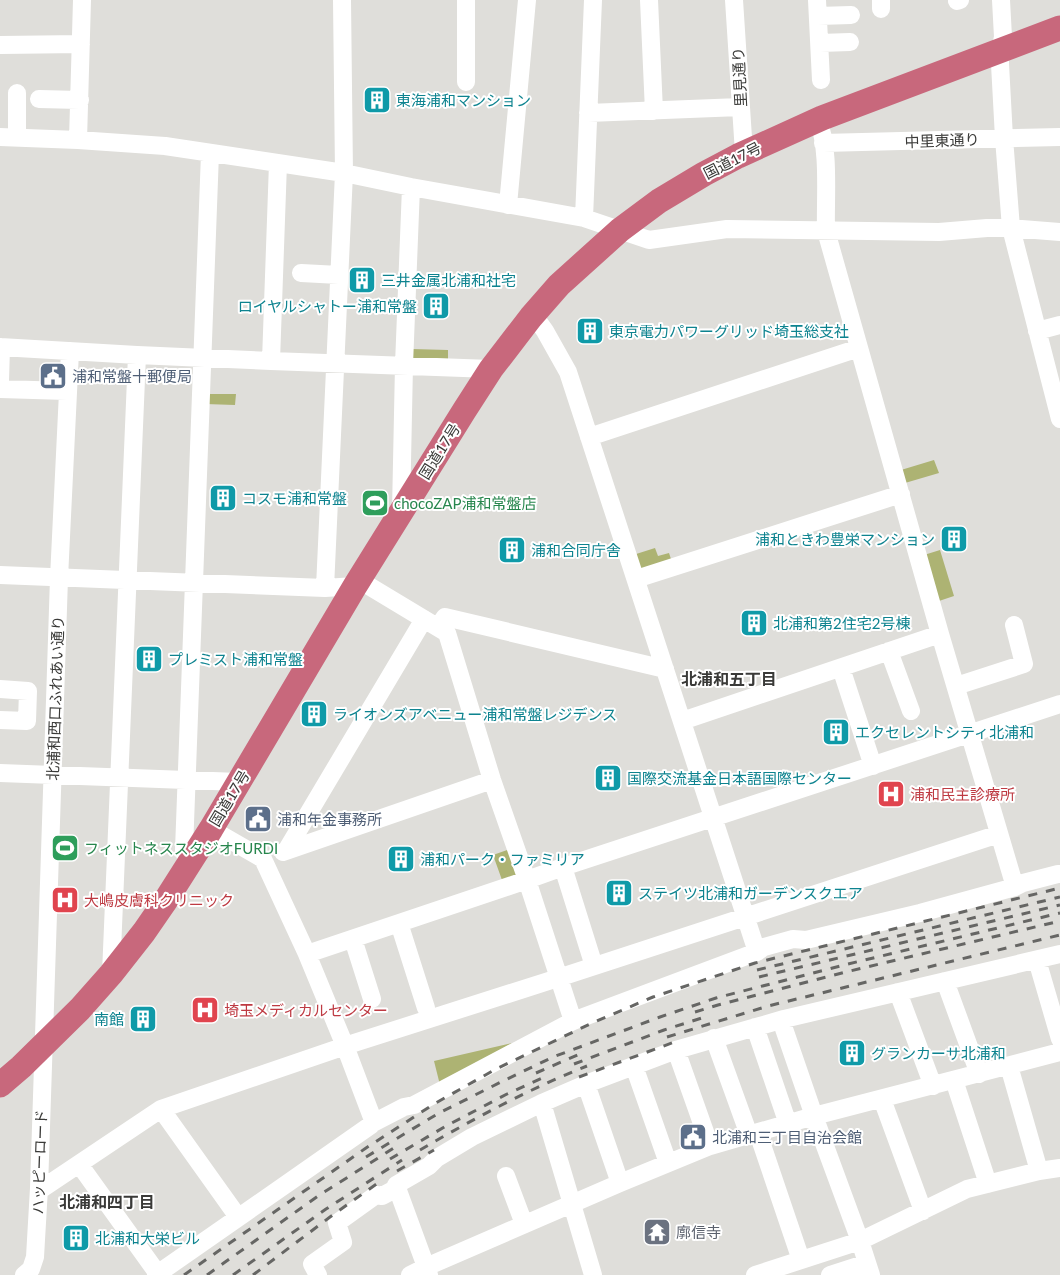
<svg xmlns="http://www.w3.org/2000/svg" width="1060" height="1275" font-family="Lato,'Noto Sans JP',sans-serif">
<rect width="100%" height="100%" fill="#dfdeda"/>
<path fill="#adb373" d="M412,349L448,350V359L412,358Z
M206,394H236L235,405L205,404Z
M934,460L939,473L905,483L901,470Z
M655,548L658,556L669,553L672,562L642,572L633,555Z
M940,550L954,596L939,601L924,555Z
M510,849L518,875L502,880L493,855Z
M512,1043L440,1085L434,1061Z"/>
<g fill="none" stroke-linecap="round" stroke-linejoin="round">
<path stroke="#fff" stroke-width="18" d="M466,0V82
M649,0L654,111
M734,0L744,153
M817,0L821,80
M881,0V9
M1001,0L1003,37L1000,51V64L1004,138L1011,228L1060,419
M957,1L960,0
M818,16L851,15
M820,43L850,42
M0,45L81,44
M17,93V137
M39,99L80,100
M588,113L740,107
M818,120C830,150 825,198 826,231L940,634L1015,887
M0,137L78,140L165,146L344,173L411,187L584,218L649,240L727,229L939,232L987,228H1011L1060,232
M78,140L82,0
M823,143L1060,137
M508,205L527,0
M584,218L593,0
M301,273L339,275
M531,317L540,324L545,331L568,372L757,952
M1037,331L1060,325
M0,347L137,355L271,361L491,369
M271,361L278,163
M0,381L1,347
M0,389L67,391
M589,437L859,348
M401,511L404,365L411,187
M0,575L325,588L355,586
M636,579L901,494
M359,580L447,633L492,780L527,880L573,1021
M325,588L344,173L342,0
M438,627L445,617L665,669
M889,651L911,711
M841,668L873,766
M956,686L1024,664L1014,625
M0,689L28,691L27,721L0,720
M682,721L940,634
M0,773L239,782
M286,851L424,619
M283,852L492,780
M191,860L185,855L184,850L210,153
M563,867L594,966
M399,923L426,1008
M353,939L372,999
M307,954L527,880L563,867L1060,704
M1037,960L1060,1039
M111,974L137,355
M945,981L979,1074
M898,992L933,1086
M781,1020L814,1116L860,1241L871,1275
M755,1027L788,1124
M714,1038L749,1135
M676,1050L710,1146
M634,1066L668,1163
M1009,1066L1039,1171
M954,1080L988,1184
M586,1084L620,1183
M882,1099L923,1211
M542,1103L593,1275
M161,1109L238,1217
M373,1123L404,1107L414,1105L573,1021L757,952L764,947L793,939L806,940L920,913L1015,887L1023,883L1058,874H1060
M758,1133L801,1260
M79,1164L158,1274
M506,1176L524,1224
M39,1188H43L161,1109L354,1043L558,978L999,834
M24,1275L31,1269L35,1257L39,1188L59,578L70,351
M156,1275L371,1125L373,1120L345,1046L307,954L263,859L211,829
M318,1275L312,1264L343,1242L337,1223L376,1195L382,1196L397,1188
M410,1275L426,1267L620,1183L710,1146L814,1116L1060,1052
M429,1275L396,1185L429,1166L437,1158L472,1137L542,1103L586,1084L676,1050L784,1019L1060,954
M755,1275L860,1241L967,1189L1039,1171L1060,1168
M830,1275L867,1263"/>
<path stroke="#c8687c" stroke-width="25" d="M0,1085L21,1067L80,1009L111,974L144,932L164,903L211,829L355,586L464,411L491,369L531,317L559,285L620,230L659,201L704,174L738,156L822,118L1060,28"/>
<path stroke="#666664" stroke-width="3" stroke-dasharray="9 9" stroke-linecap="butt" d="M757,970L1060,897
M759,977L1060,905
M695,1012L718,1005L846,972L1060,921
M667,1037L768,1006L1060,935
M574,1064L664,1030L708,1016
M536,1073L582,1053
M579,1077L680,1040
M420,1150C473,1119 529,1089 587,1066
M366,1157L439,1113L501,1082L553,1057L660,1017L716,998L844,965L1060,913
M390,1159L446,1126L507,1094L549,1075
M397,1171L434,1150
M184,1275L366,1148L434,1104L496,1069L592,1023L653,997L755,963L1060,888
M207,1275L318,1196L397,1146
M233,1275L326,1209L402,1160
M253,1275L330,1217L382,1180"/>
</g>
<defs>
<g id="building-square" transform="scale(1.4375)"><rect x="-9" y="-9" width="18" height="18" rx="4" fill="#0f9aa8" stroke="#fff"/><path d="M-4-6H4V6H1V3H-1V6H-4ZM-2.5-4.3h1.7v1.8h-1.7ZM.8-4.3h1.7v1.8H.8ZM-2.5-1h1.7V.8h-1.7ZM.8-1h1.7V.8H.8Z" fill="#fff"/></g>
<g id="civic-square" transform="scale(1.4375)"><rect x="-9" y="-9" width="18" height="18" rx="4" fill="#5c6f8a" stroke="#fff"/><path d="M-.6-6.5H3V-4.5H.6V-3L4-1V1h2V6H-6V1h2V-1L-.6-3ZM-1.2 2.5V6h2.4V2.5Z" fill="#fff"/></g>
<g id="stadium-square" transform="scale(1.4375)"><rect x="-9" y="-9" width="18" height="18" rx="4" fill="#2e9e5b" stroke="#fff"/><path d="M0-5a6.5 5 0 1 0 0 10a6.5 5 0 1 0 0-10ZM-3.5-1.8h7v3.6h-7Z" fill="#fff"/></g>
<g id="hospital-square" transform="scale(1.4375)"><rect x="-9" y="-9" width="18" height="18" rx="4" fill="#e0444e" stroke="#fff"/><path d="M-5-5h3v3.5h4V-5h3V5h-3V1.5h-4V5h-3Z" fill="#fff"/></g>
<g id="temple-square" transform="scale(1.4375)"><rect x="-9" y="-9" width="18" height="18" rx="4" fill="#6b7280" stroke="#fff"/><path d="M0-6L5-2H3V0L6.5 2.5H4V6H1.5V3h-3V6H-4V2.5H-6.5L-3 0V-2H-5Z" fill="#fff"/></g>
</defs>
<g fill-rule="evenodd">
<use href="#building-square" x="377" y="100"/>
<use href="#building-square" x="362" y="280"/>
<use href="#building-square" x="436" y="306"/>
<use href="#building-square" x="590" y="331"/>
<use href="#civic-square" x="53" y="376"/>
<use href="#building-square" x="223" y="498"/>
<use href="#stadium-square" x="375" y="503"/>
<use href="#building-square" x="954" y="539"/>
<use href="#building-square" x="512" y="550"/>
<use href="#building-square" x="754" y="623"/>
<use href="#building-square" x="149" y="659"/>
<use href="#building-square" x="314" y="714"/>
<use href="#building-square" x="836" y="732"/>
<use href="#building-square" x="608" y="778"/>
<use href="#hospital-square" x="891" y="794"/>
<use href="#civic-square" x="258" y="819"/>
<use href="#stadium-square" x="65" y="848"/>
<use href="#building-square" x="401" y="859"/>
<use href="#building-square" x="619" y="893"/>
<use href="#hospital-square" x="65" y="900"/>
<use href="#hospital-square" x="205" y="1010"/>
<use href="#building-square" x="143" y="1019"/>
<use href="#building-square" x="852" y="1053"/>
<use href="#civic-square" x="693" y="1137"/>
<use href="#temple-square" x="657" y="1232"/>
<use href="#building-square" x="76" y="1238"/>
</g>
<g text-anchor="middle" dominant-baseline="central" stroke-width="4" stroke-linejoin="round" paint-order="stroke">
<g font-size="15" fill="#3a3a38" stroke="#fff">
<text transform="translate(739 77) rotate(-93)">里見通り</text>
<text transform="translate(942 140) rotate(-2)">中里東通り</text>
<text transform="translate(732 160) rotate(-27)">国道17号</text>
<text transform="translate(439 451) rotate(-58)">国道17号</text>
<text transform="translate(55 698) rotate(-88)">北浦和西口ふれあい通り</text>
<text transform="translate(229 798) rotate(-59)">国道17号</text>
<text transform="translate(39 1162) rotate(-88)">ハッピーロード</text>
</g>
<g font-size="15" fill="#0d838f" stroke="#fff" text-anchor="start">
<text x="396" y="100">東海浦和マンション</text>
<text x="381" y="280">三井金属北浦和社宅</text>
<text x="417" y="306" text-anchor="end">ロイヤルシャトー浦和常盤</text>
<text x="609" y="331">東京電力パワーグリッド埼玉総支社</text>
<text x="242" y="498">コスモ浦和常盤</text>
<text x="935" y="539" text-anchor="end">浦和ときわ豊栄マンション</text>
<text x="531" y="550">浦和合同庁舎</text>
<text x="773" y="623">北浦和第2住宅2号棟</text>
<text x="168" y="659">プレミスト浦和常盤</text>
<text x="333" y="714">ライオンズアベニュー浦和常盤レジデンス</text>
<text x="855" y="732">エクセレントシティ北浦和</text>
<text x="627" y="778">国際交流基金日本語国際センター</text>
<text x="420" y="859">浦和パーク・ファミリア</text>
<text x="638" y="893">ステイツ北浦和ガーデンスクエア</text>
<text x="124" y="1019" text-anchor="end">南館</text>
<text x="871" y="1053">グランカーサ北浦和</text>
<text x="95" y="1238">北浦和大栄ビル</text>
</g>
<g font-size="15" fill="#4e5e75" stroke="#fff" text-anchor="start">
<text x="72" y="376">浦和常盤十郵便局</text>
<text x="277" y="819">浦和年金事務所</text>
<text x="712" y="1137">北浦和三丁目自治会館</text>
</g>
<g font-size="15" fill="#27864d" stroke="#fff" text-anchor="start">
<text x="394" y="503">chocoZAP浦和常盤店</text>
<text x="84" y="848">フィットネススタジオFURDI</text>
</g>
<g font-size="15" fill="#be3a42" stroke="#fff" text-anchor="start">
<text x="910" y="794">浦和民主診療所</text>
<text x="84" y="900">大嶋皮膚科クリニック</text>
<text x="224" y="1010">埼玉メディカルセンター</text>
</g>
<g font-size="15" fill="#5b616d" stroke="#fff" text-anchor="start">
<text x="676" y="1232">廓信寺</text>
</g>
<g font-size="16" font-weight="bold" fill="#3a3a38" stroke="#fff">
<text x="729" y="678">北浦和五丁目</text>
<text x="107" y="1201">北浦和四丁目</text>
</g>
</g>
</svg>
